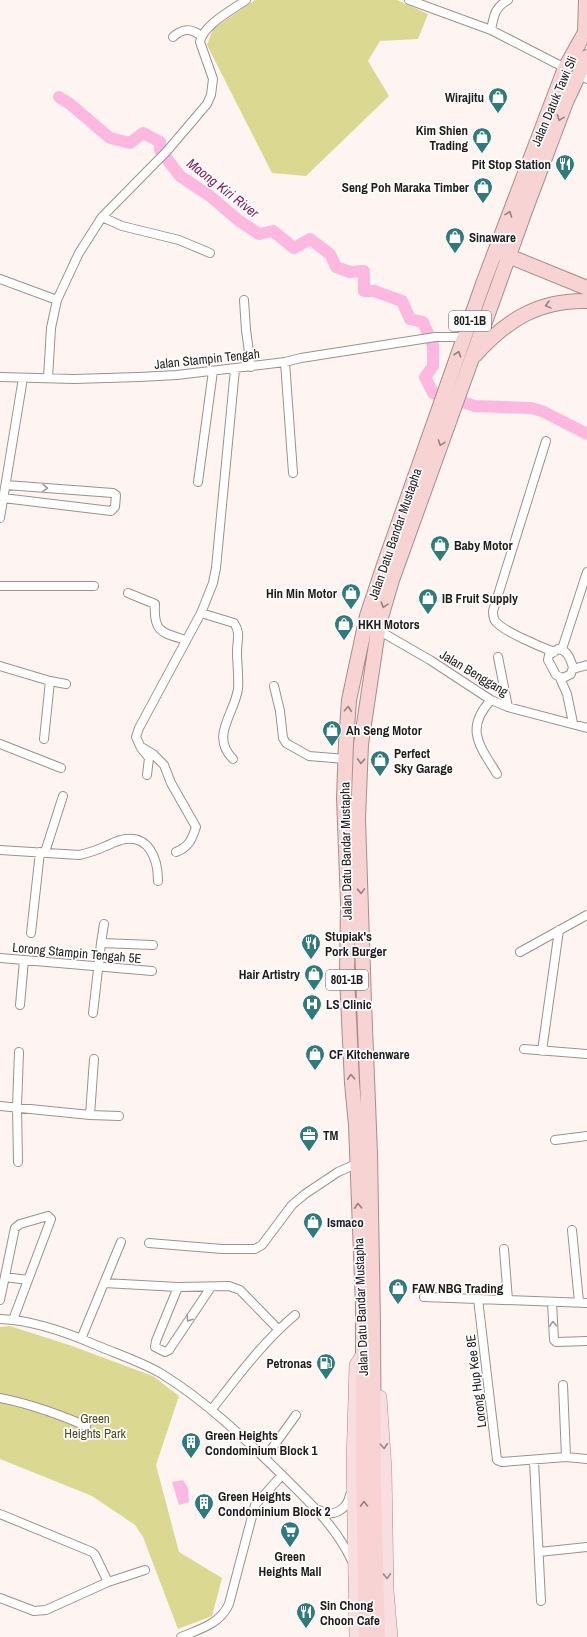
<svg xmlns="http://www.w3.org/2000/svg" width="587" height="1637" font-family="'Archivo Narrow',sans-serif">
<rect width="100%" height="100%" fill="#fef5f2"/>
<path fill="#dbd892" d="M255,0H397L428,14L418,39L380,41L368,61L389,96L306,176L272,173L207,45L213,29Z
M10,1326L72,1346L153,1376L179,1396L156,1465L179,1552L222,1578L212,1616L178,1629L143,1537L135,1525L92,1496L0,1459V1327Z"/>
<path fill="#fcb8de" d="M183,1480L188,1488L189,1502L179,1505L172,1482Z"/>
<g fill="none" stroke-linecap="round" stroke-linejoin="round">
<path stroke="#fcb8de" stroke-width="12" d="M59,97L70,104L110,138L130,143L143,133L160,142V150L180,176L210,196L238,220L259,234L273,231L294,248L310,239L330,254L336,267L350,272L364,271V291H374L402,301L410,319L423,322L433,345V366L425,377L433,393L475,406L531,408L542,411L587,434"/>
<g stroke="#9e918b" stroke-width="10">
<path id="minor" d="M409,0L491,30L565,68
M491,30C494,16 494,8 508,0
M173,37C183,28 191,28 201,36
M578,74L587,79
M102,217L122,226L179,240L210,253
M0,279L57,300
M244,300L246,330L251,367
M285,362L293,473
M0,377L74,379L139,377L177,375L285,362L301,358L435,337H464
M48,378L51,328L57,300L79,253L102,217L167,151L207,104L211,95L213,79L200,42C203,25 232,10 246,0
M546,441L493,611C493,615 493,619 496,622C505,632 541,647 554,652
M198,482L213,371
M3,498L111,511L115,507L116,495L113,493L6,485
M0,518L23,378
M0,586H94
M128,593L155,604C153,633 163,633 186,640
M201,613L234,623C241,633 237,640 237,652C237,664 239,677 238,689C234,715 210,736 233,759
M378,630L430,660L491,700L508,707L587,728
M558,649C568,650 570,659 573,667L571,674L563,678L556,675L548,660L549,655Z
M562,649L587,572
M498,657L508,707
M0,666L50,681L66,684
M573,669L587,665
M560,678L567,694L573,723
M274,686L280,711L283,738L286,743L309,756L345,759
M491,700C464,729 480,746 497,774
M44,739L50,681
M0,744L61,768
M143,748L153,754L164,765L171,783L196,827C192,839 189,847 176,852
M147,775L149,758L141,748L136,737L139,728L201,613L213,583L216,568L235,369
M0,850L79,855C89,853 97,850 106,846C111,844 116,841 121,840C149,833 158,859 158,881
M45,852L63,796
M31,933L40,852
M101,943L104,924
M520,952L587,915
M0,958L152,971
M20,1005L24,960
M93,1013L101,943L153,945
M524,1049L587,1054
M542,1051L559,930
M0,1106L90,1115L119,1116
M90,1115L94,1059
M555,1140L587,1136
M18,1162L17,1107L19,1052
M572,1230L579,1302
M149,1243L222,1249H255L262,1245L292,1205L305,1194L338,1172L356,1164
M504,1249L508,1300
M5,1277L28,1280
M104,1283L178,1287L229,1286L240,1290L278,1329
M178,1287L156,1341L155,1347L165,1352L169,1350L211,1287
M424,1297L587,1303
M478,1299L497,1460L502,1462L566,1457L587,1459
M0,1300L15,1228L20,1224L48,1216L51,1219L13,1320
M552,1302L554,1340L556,1342L587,1341
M0,1319C32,1320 66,1332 96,1345C117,1354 142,1362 162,1374C207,1402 245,1439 282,1475C310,1503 335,1525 352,1561
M81,1339L121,1242
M563,1385L566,1457
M0,1398C30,1404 58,1414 86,1426
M212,1409C238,1376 262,1343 295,1315
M265,1458L296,1415
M534,1461L541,1601
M319,1510C333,1518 347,1510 350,1495
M0,1514L92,1552L95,1555L108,1582
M539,1552L587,1547
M0,1598L34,1611L46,1610L108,1582L145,1570
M181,1637C200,1629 220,1624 229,1604L255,1505L282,1475"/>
</g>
<g stroke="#ab8c8c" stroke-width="14">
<path id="primary" d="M380,1397L385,1469L387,1590L391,1637
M356,1637L353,1462L356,1365L363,1354"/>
</g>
<g stroke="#ab8c8c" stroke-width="16">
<path id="trunk" d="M585,32L586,0
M501,253L587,288
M475,355C507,320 538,300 587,301
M366,1637L363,1480V1307L356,1125L352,1083L347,977L348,903L344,798L346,743L349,700L367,616L385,562L484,281L565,68L587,29
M378,1637L374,1491L373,1324L370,1153L364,1002L358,819L361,744L379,624L392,580L525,211L566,102L587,57"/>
</g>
<use href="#minor" stroke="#fff" stroke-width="8"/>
<use href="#primary" stroke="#f9dedf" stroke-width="13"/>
<use href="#trunk" stroke="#f7d3d4" stroke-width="14"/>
</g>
<defs><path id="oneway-chevron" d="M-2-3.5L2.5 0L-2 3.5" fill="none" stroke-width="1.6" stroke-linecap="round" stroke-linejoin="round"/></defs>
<g stroke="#978180">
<use href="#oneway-chevron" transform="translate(560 118) rotate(111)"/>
<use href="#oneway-chevron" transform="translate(509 214) rotate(-69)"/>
<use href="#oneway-chevron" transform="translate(548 305) rotate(165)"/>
<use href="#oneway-chevron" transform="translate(458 354) rotate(-71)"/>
<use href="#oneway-chevron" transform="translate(441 443) rotate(110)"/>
<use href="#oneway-chevron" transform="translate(384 605) rotate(107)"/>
<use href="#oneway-chevron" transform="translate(348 709) rotate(-85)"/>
<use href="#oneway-chevron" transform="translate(361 761) rotate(92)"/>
<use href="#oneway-chevron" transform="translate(361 891) rotate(88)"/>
<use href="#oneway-chevron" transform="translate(351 1077) rotate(-93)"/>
<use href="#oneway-chevron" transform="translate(358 1206) rotate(-93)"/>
<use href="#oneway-chevron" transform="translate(364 1504) rotate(-91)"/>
</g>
<g stroke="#9b9998">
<use href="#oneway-chevron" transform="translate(45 488) rotate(4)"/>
<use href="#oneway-chevron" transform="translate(189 1319) rotate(124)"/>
<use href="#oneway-chevron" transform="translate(553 1324) rotate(-93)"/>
</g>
<g stroke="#988786">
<use href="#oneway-chevron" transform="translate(384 1446) rotate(87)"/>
<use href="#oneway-chevron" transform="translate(387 1576) rotate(88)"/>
</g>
<defs>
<g id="shop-pin" transform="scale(1)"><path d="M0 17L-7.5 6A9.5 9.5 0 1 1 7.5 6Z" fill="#307a7c" stroke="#fff"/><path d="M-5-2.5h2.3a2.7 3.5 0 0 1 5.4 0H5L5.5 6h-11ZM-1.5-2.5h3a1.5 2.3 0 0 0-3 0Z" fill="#fff"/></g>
<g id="restaurant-pin" transform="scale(1)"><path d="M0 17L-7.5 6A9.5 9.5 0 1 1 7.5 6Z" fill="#307a7c" stroke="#fff"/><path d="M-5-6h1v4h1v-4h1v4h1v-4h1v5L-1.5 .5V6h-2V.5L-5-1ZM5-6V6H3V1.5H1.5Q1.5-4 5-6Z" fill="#fff"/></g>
<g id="hospital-pin" transform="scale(1)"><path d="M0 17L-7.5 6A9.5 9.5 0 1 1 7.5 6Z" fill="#307a7c" stroke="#fff"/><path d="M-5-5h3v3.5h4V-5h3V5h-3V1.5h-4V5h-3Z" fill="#fff"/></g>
<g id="office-pin" transform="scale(1)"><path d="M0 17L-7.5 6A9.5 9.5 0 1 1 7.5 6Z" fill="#307a7c" stroke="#fff"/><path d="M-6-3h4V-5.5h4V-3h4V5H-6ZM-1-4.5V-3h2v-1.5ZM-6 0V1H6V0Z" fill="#fff"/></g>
<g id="fuel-pin" transform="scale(1)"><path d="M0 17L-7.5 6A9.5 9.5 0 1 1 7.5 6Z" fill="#307a7c" stroke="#fff"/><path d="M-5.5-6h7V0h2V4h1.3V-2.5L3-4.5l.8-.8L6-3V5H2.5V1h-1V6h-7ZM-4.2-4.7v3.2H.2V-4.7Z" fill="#fff"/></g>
<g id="building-pin" transform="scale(1)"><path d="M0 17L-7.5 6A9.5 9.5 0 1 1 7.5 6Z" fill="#307a7c" stroke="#fff"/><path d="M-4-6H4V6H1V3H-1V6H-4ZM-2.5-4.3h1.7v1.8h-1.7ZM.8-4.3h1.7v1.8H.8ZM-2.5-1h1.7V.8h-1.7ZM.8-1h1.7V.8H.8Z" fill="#fff"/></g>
<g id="supermarket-pin" transform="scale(1)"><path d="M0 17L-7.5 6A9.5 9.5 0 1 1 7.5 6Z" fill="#307a7c" stroke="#fff"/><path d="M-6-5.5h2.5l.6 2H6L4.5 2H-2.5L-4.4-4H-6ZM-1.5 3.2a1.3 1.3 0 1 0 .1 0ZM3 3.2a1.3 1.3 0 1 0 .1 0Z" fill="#fff"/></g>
</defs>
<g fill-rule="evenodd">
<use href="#shop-pin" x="498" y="97"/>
<use href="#shop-pin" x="482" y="137"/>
<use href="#restaurant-pin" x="565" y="164"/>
<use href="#shop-pin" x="483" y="187"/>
<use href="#shop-pin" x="455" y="237"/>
<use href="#shop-pin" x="440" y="545"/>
<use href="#shop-pin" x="351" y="593"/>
<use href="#shop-pin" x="428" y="598"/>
<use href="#shop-pin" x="344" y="624"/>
<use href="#shop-pin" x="332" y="730"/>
<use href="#shop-pin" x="380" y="760"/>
<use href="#restaurant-pin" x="311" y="943"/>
<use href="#shop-pin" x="314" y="974"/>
<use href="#hospital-pin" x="312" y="1004"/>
<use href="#shop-pin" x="315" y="1054"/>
<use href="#office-pin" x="309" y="1135"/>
<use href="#shop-pin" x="313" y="1222"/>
<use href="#shop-pin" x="398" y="1288"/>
<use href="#fuel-pin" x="326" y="1363"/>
<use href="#building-pin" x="191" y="1442"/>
<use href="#building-pin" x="204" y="1503"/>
<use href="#supermarket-pin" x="290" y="1531"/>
<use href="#restaurant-pin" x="306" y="1612"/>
</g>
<g text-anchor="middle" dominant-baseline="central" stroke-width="3.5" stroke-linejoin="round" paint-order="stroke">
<g fill="#fff" stroke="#64605f" stroke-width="1">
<rect x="449" y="311" width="42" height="20" rx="3"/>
<rect x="326" y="970" width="42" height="20" rx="3"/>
</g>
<g font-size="12" font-weight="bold" fill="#211c1a">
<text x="470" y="321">801-1B</text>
<text x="347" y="980">801-1B</text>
</g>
<g font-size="13" font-weight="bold" fill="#211c1a" stroke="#fff" text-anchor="start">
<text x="484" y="97" text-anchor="end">Wirajitu</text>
<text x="468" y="130" text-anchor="end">Kim Shien<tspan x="468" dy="15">Trading</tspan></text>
<text x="551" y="164" text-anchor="end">Pit Stop Station</text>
<text x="469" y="187" text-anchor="end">Seng Poh Maraka Timber</text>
<text x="469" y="237">Sinaware</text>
<text x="454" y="545">Baby Motor</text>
<text x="337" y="593" text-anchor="end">Hin Min Motor</text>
<text x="442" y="598">IB Fruit Supply</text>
<text x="358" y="624">HKH Motors</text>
<text x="346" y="730">Ah Seng Motor</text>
<text x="394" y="753">Perfect<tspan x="394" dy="15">Sky Garage</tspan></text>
<text x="325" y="936">Stupiak's<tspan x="325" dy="15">Pork Burger</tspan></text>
<text x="300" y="974" text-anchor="end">Hair Artistry</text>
<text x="326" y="1004">LS Clinic</text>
<text x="329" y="1054">CF Kitchenware</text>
<text x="323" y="1135">TM</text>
<text x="327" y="1222">Ismaco</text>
<text x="412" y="1288">FAW NBG Trading</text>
<text x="312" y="1363" text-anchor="end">Petronas</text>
<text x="205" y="1435">Green Heights<tspan x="205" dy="15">Condominium Block 1</tspan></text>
<text x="218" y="1496">Green Heights<tspan x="218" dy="15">Condominium Block 2</tspan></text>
<text x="290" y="1556" text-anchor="middle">Green<tspan x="290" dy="15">Heights Mall</tspan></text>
<text x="320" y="1605">Sin Chong<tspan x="320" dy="15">Choon Cafe</tspan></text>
</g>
<g font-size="13" fill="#211c1a" stroke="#fff">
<text transform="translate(554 101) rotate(-67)">Jalan Datuk Tawi Sli</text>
<text transform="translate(207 359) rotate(-6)">Jalan Stampin Tengah</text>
<text transform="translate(395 534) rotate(-71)">Jalan Datu Bandar Mustapha</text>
<text transform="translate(474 673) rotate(31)">Jalan Benggang</text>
<text transform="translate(346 851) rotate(-91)">Jalan Datu Bandar Mustapha</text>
<text transform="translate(77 953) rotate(5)">Lorong Stampin Tengah 5E</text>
<text transform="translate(361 1307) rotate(-92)">Jalan Datu Bandar Mustapha</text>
<text transform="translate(476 1381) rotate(-97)">Lorong Hup Kee 8E</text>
</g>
<g font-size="13" fill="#4b4922" stroke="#fff">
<text x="95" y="1418">Green<tspan x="95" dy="15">Heights Park</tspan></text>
</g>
<g font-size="14" font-style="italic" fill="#7d1e5d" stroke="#fff">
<text transform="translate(223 188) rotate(38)">Maong Kiri River</text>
</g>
</g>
</svg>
